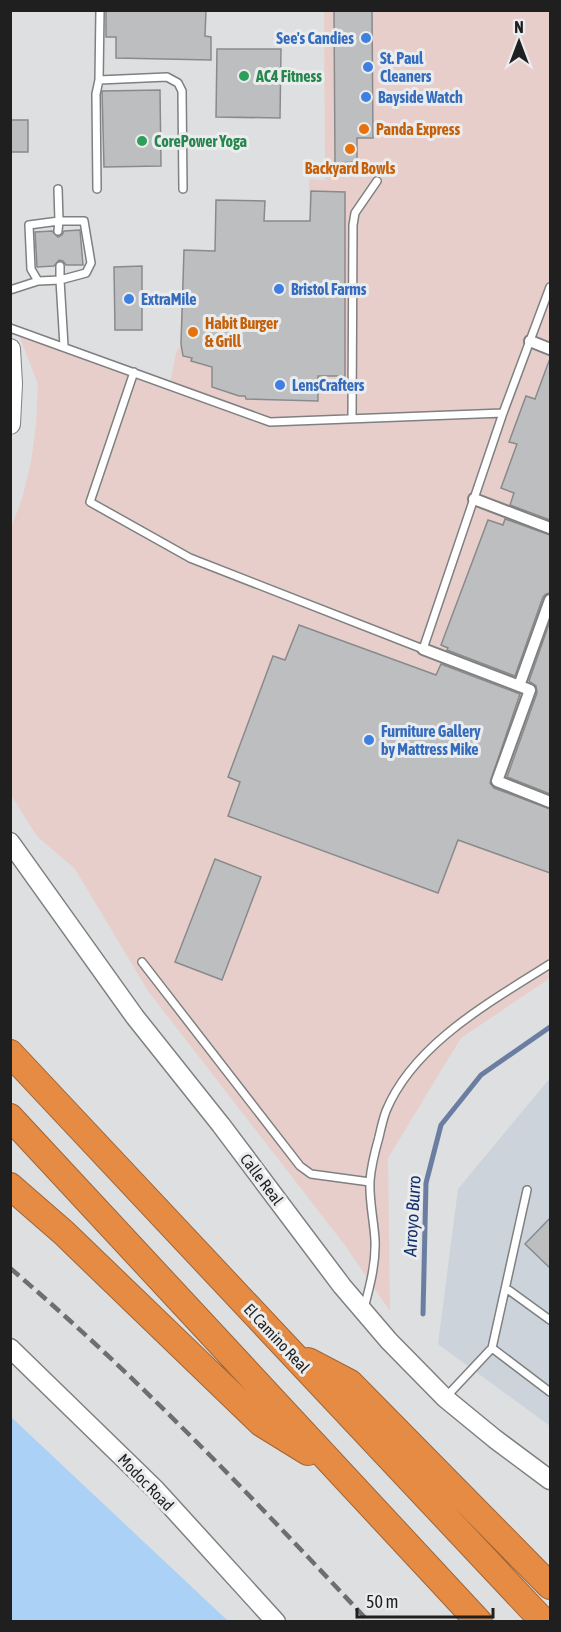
<svg xmlns="http://www.w3.org/2000/svg" width="561" height="1632" font-family="'Asap Condensed',sans-serif">
<rect width="100%" height="100%" fill="#dddfe0"/>
<path fill="#e8cecb" d="M324,11H550V978L461,1038L388,1158L390,1311L344,1244L148,991L75,869L37,836L11,795L10,530L22,499L31,462L36,424L38,384L17,330L170,384L176,353L181,344L184,250H215L216,200L265,201V221H310L309,179L325,180Z"/>
<path fill="#ccd3db" d="M550,1078V1426L438,1344L458,1189Z"/>
<path fill="#abd1f6" d="M10,1417H11L228,1621H11Z"/>
<g fill="none" stroke-linecap="round" stroke-linejoin="round">
<path stroke="#6b7ea2" stroke-width="5" d="M423,1314L426,1183L441,1125L481,1075L550,1027"/>
</g>
<path fill="#bcbebf" stroke="#898a8c" stroke-width="1.5" d="M106,10H206L205,36L211,37V60L116,58V37H106Z
M334,10H372L373,138H357V162L335,163Z
M217,49H281L280,118L216,117Z
M160,90L161,166L104,167L102,91Z
M10,120H28V152H10Z
M311,191L345,192V376H318V401L246,399L245,396H239L212,387V367L191,361L192,358L183,356L181,344L184,250L215,251L216,200L265,201L264,221H310Z
M80,230L83,265H66L63,261L59,260L54,266L37,267L35,232L52,231L58,237L62,235L64,231Z
M142,266V330H115L114,267Z
M549,361H550V520L510,505L514,493L501,488L517,444L509,442L526,396L535,399Z
M505,519L550,535V593L546,594L543,597L515,676L447,650L448,648L441,645L488,520L503,525Z
M550,621V794L507,777L537,693L536,686L529,681Z
M299,625L436,675L441,664L520,694L490,783L494,788L550,809V873L458,840L438,893L228,816L240,782L228,777L273,656L285,660Z
M215,859L261,877L222,980L175,962Z
M550,1218V1268L525,1244Z"/>
<g fill="none" stroke-linecap="round" stroke-linejoin="round">
<g stroke="#7e8081" stroke-width="10">
<path id="service" d="M99,80L100,10
M58,189L59,221H84L91,263L86,273L60,280L64,346
M97,189L96,94L99,80L167,77L178,83L182,91L183,189
M38,281L31,269L29,225L59,221L58,231
M10,290L38,281L60,280V266
M10,328L270,422L503,413
M134,372L90,502L190,558L423,649L503,413L550,287
M352,419L353,225L355,213L377,181
M142,962L300,1166L311,1174L370,1182
M506,1288L550,1320
M364,1308C370,1286 376,1263 375,1240C374,1221 369,1201 370,1181C371,1166 375,1151 379,1137C381,1128 383,1119 386,1111C414,1043 492,1001 550,964
M492,1348L527,1190
M445,1398L492,1348L550,1392"/>
</g>
<g stroke="#7e8081" stroke-width="14">
<path id="pedestrian" d="M530,341L550,349
M474,499L550,528
M423,649L530,690L497,781L550,802
M519,686L550,600"/>
</g>
<g stroke="#7e8081" stroke-width="21">
<path id="tertiary" d="M10,842L135,1017L221,1125L342,1286L389,1341L445,1398L495,1439L550,1480
M10,1348L156,1490L276,1622"/>
</g>
<g stroke="#7e8081" stroke-width="22">
<path id="secondary" d="M10,349L12,384L10,424"/>
</g>
<g stroke="#a06537" stroke-width="28">
<path id="motorway" d="M10,1053L544,1622
M10,1117L479,1622
M10,1186L64,1233L261,1423L308,1452
M308,1361L350,1383L550,1586"/>
</g>
<use href="#service" stroke="#fff" stroke-width="7"/>
<use href="#pedestrian" stroke="#fff" stroke-width="10"/>
<use href="#tertiary" stroke="#fff" stroke-width="18"/>
<use href="#secondary" stroke="#fff" stroke-width="20"/>
<use href="#motorway" stroke="#e58b43" stroke-width="26"/>
<path stroke="#6d6e6f" stroke-width="4.5" stroke-dasharray="12 6" stroke-linecap="butt" d="M10,1268C138,1377 254,1499 369,1622"/>
</g>
<g fill="#3f7fe0" stroke="#eaeced" stroke-width="2">
<circle cx="366" cy="38" r="6"/>
<circle cx="368" cy="67" r="6"/>
<circle cx="366" cy="97" r="6"/>
<circle cx="279" cy="289" r="6"/>
<circle cx="129" cy="299" r="6"/>
<circle cx="280" cy="385" r="6"/>
<circle cx="369" cy="740" r="6"/>
</g>
<g fill="#2e9e5b" stroke="#eaeced" stroke-width="2">
<circle cx="244" cy="76" r="6"/>
<circle cx="142" cy="141" r="6"/>
</g>
<g fill="#e8710a" stroke="#eaeced" stroke-width="2">
<circle cx="364" cy="129" r="6"/>
<circle cx="350" cy="149" r="6"/>
<circle cx="193" cy="332" r="6"/>
</g>
<g text-anchor="middle" dominant-baseline="central" stroke-width="6" stroke-linejoin="round" paint-order="stroke">
<g font-size="16" font-weight="bold" fill="#366cbe" stroke="#eaeced" text-anchor="start">
<text x="354" y="38" text-anchor="end">See's Candies</text>
<text x="380" y="58">St. Paul<tspan x="380" dy="18">Cleaners</tspan></text>
<text x="378" y="97">Bayside Watch</text>
<text x="291" y="289">Bristol Farms</text>
<text x="141" y="299">ExtraMile</text>
<text x="292" y="385">LensCrafters</text>
<text x="381" y="731">Furniture Gallery<tspan x="381" dy="18">by Mattress Mike</tspan></text>
</g>
<g font-size="16" font-weight="bold" fill="#27864d" stroke="#eaeced" text-anchor="start">
<text x="256" y="76">AC4 Fitness</text>
<text x="154" y="141">CorePower Yoga</text>
</g>
<g font-size="16" font-weight="bold" fill="#c56008" stroke="#eaeced" text-anchor="start">
<text x="376" y="129">Panda Express</text>
<text x="350" y="168" text-anchor="middle">Backyard Bowls</text>
<text x="205" y="323">Habit Burger<tspan x="205" dy="18">&amp; Grill</tspan></text>
</g>
<g font-size="16" fill="#1f1f20" stroke="#eaeced">
<text transform="translate(262 1179) rotate(53)">Calle Real</text>
<text transform="translate(277 1338) rotate(47)">El Camino Real</text>
<text transform="translate(146 1482) rotate(46)">Modoc Road</text>
</g>
<g font-size="18" font-style="italic" fill="#15316d" stroke="#eaeced">
<text transform="translate(412 1216) rotate(-87)">Arroyo Burro</text>
</g>
</g>
<rect width="561" height="1632" fill="none" stroke="#1f1f20" stroke-width="24"/>
<g transform="translate(519 42)" stroke="#eaeced" stroke-width="4.5" paint-order="stroke">
<path d="M0-4.5L10 22L0 15L-10 22Z" fill="#1f1f20"/>
<text y="-9" font-size="16" font-weight="bold" text-anchor="middle" fill="#1f1f20">N</text>
</g>
<path d="M357 1608v9h136v-9" fill="none" stroke="#1f1f20" stroke-width="3"/>
<text x="366" y="1608" font-size="18" fill="#1f1f20" stroke="#eaeced" stroke-width="4.5" paint-order="stroke">50 m</text>
</svg>
